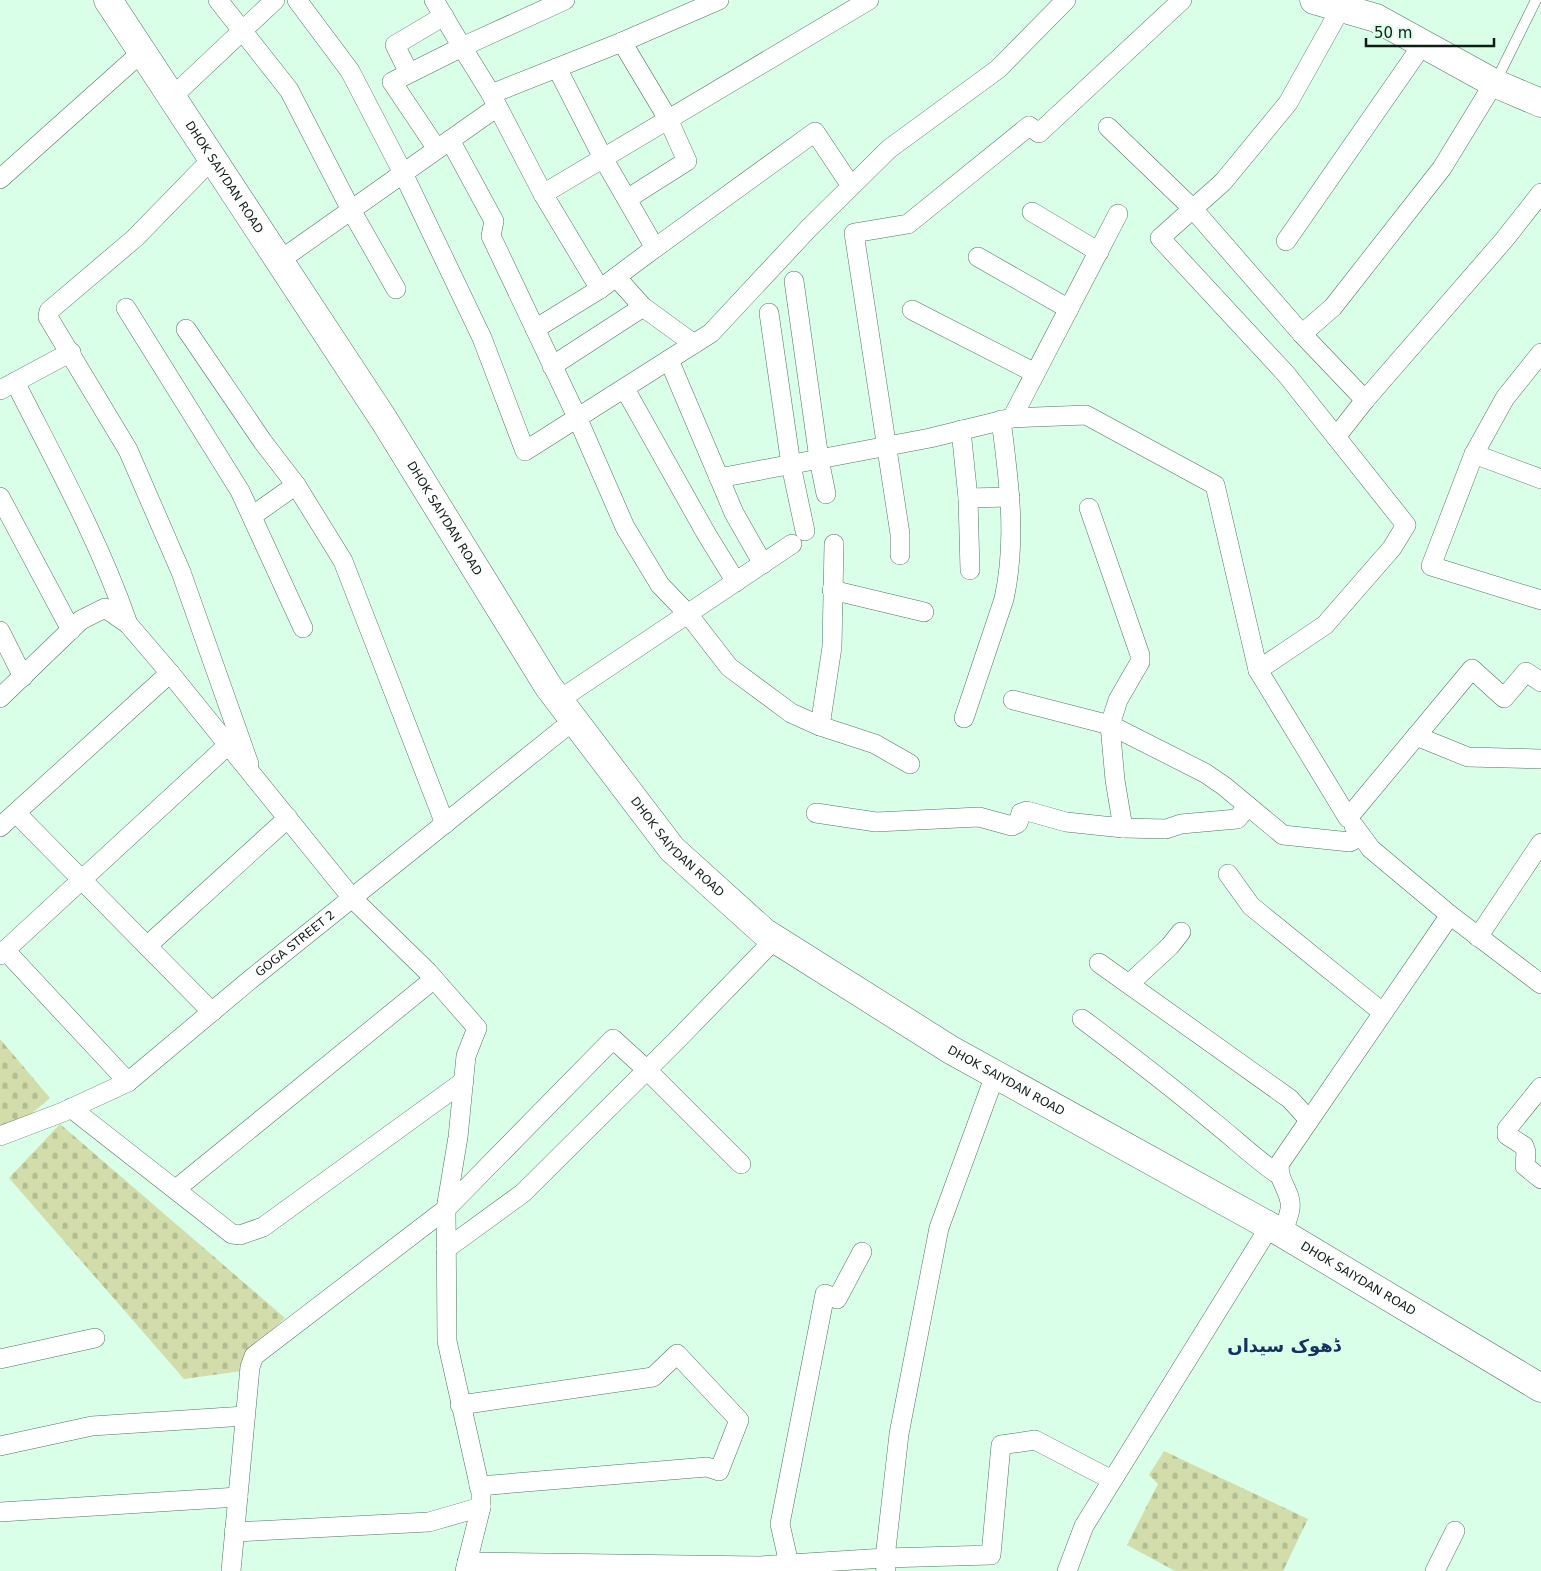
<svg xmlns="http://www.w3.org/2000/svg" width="1541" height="1571" font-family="'DejaVu Sans',Cairo,sans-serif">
<defs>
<pattern id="cemetery-stones" width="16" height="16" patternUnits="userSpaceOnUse" patternTransform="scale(1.25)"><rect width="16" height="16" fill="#d2ddab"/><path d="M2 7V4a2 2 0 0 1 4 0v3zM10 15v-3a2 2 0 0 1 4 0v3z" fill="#b3bd92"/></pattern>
</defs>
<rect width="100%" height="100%" fill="#d9ffe9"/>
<path fill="url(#cemetery-stones)" d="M0,1039L50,1098L7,1134L0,1132Z
M60,1124L285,1318L250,1352L242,1371L184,1379L9,1178Z
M1164,1451L1308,1519L1283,1571H1175L1127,1545L1158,1484L1149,1475Z"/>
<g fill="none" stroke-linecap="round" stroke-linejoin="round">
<g stroke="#527461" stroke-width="11">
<path id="lane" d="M1495,83L1536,0"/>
</g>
<g stroke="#527461" stroke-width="20">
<g id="street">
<path d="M218,0L289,90L351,210L396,289"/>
<path d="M297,0L350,71L403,173L482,338L525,451L711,333L809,228L889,149L998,69L1066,0"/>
<path d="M434,0L462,47L565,0"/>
<path d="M622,42L668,119L687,161L627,199"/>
<path d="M557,68L603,158L655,248L815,132L851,186"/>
<path d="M409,73L395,45L444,16"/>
<path d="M491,94L543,194L869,0"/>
<path d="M172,97L275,0"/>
<path d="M1108,127L1193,209L1302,334L1333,307L1442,168L1494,83"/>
<path d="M450,140L494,221L491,236L577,417L625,527L660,585L688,614L729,667L791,713L820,726L875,744L910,764"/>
<path d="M437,149L392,82L462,47L491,94L622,42L719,0"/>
<path d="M212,159L135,238L49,311L48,317L128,450L181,572L249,764"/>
<path d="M0,179L142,52"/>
<path d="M543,194L600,289L655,248"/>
<path d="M1032,212L1099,252"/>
<path d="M1286,241L1423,44"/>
<path d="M978,257L1069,309"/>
<path d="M279,261L497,107"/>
<path d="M616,277L643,307"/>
<path d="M794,281L819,459L826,494"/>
<path d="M126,308L240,491L303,628"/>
<path d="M912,310L1035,373"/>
<path d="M769,313L791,465L805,531"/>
<path d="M186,329L263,442L296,485L343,561L445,824"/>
<path d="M535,329L600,289"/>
<path d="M1302,334L1365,400L1336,437"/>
<path d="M1541,353L1505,398L1474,454L1431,566L1541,600"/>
<path d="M669,360L734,513L763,564"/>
<path d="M552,366L643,307L694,344"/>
<path d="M15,382C55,461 99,540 128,624"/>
<path d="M625,389L707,535L736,582"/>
<path d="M0,390L71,352"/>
<path d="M1365,400L1504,240L1541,193"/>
<path d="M1012,418L1118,214"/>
<path d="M961,430L968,498L970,570"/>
<path d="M1474,454L1541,479"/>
<path d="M719,478L930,438L1012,418L1086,415L1215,485L1258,670L1348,818L1472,669L1504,698L1526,672L1541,682"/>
<path d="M0,497L71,630"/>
<path d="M968,498L1010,497"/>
<path d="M1089,508L1140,655V662L1118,700L1110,725L1115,780L1123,828"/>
<path d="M252,516L296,485"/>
<path d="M900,555V534L854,233L908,224L1029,126L1039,133L1182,0"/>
<path d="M832,590L924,612"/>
<path d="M0,631L23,677"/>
<path d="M1258,670L1325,625L1392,548L1406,525L1286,374L1160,238L1223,182L1288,103L1341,8"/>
<path d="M0,698L81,620L105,608L128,624L170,673L352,898L428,972L477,1028L466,1056L458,1137L446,1209L254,1356L250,1367L231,1571"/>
<path d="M559,700L792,544"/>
<path d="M1013,700L1110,725L1205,773L1224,786L1283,835L1350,842L1361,836"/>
<path d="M964,718L1004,599C1017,540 1009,480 1001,420"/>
<path d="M820,726L832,647L834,544"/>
<path d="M1416,736L1468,757L1541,759"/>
<path d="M16,813L212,1012"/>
<path d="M816,813L876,822L979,817L1012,826L1018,823L1021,813L1027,811L1066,822L1123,828L1166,829L1181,824L1237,819L1248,806"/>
<path d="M1354,826L1371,849L1450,915L1541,984"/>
<path d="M0,827L170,673"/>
<path d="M1228,874L1251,906L1382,1012"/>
<path d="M1478,937L1541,843"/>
<path d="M147,946L288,818"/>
<path d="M5,950L128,1082"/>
<path d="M0,955L228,745"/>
<path d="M1099,963L1290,1099L1309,1120"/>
<path d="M1129,984L1170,946L1181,932"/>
<path d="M1082,1019C1126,1052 1169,1085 1211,1120C1234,1138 1254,1158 1279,1175"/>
<path d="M1541,1087L1507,1129V1135L1524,1146L1526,1152L1525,1166L1541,1179"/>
<path d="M71,1108L232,1234L240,1235L263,1227L464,1081"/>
<path id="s1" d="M0,1136L63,1112L128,1082L251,979L574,720"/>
<path d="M176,1189L434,979"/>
<path d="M1282,1233C1285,1225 1289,1217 1290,1209C1293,1192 1275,1179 1280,1163L1450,915"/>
<path d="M446,1249L523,1193L678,1039L775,939"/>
<path d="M0,1359L95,1338"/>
<path d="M460,1405L653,1377L677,1354L739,1420L719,1471L707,1467L479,1486"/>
<path d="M0,1446L92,1426L245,1416"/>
<path d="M0,1512L238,1497"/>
<path d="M234,1532L429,1522L481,1507"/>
<path d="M467,1562L759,1566L885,1558L991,1555L1001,1445L1035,1440L1112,1480"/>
<path d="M789,1564L780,1524L825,1294L837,1299L862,1252"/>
<path d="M465,1571L481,1507V1493L447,1341L446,1209L613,1039L647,1070L741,1164"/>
<path d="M886,1571L885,1558L899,1434L939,1228L995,1075"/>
<path d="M1067,1571L1084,1526L1270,1226"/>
<path d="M1435,1571L1455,1531"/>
</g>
</g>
<g stroke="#527461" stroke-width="29">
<g id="secondary">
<path id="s2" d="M108,0L384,420L548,686L672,849L764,932L951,1050L1282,1233L1541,1388"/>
<path d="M1314,0L1376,18L1494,83L1541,103"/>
</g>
</g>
<use href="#lane" stroke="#fff" stroke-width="10"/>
<use href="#street" stroke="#fff" stroke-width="19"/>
<use href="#secondary" stroke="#fff" stroke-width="28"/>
</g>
<g text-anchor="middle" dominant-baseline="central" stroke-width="4" stroke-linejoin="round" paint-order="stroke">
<g font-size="12" fill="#0f1d15" stroke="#d9ffe9">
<text stroke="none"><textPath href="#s2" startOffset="212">DHOK SAIYDAN ROAD</textPath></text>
<text stroke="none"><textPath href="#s2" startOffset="618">DHOK SAIYDAN ROAD</textPath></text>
<text stroke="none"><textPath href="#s2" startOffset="1022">DHOK SAIYDAN ROAD</textPath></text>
<text stroke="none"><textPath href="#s1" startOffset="356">GOGA STREET 2</textPath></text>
<text stroke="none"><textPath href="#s2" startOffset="1428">DHOK SAIYDAN ROAD</textPath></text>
<text stroke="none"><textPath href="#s2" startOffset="1832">DHOK SAIYDAN ROAD</textPath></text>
</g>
<g font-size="18" font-weight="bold" fill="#182f65" stroke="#d9ffe9">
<text x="1284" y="1345">ڈھوک سیداں</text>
</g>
</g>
<path d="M1366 38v8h128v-8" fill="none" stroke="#0f1d15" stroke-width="2.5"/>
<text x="1374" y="38" font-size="15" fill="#0f1d15" stroke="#d9ffe9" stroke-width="4" paint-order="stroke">50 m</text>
</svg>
